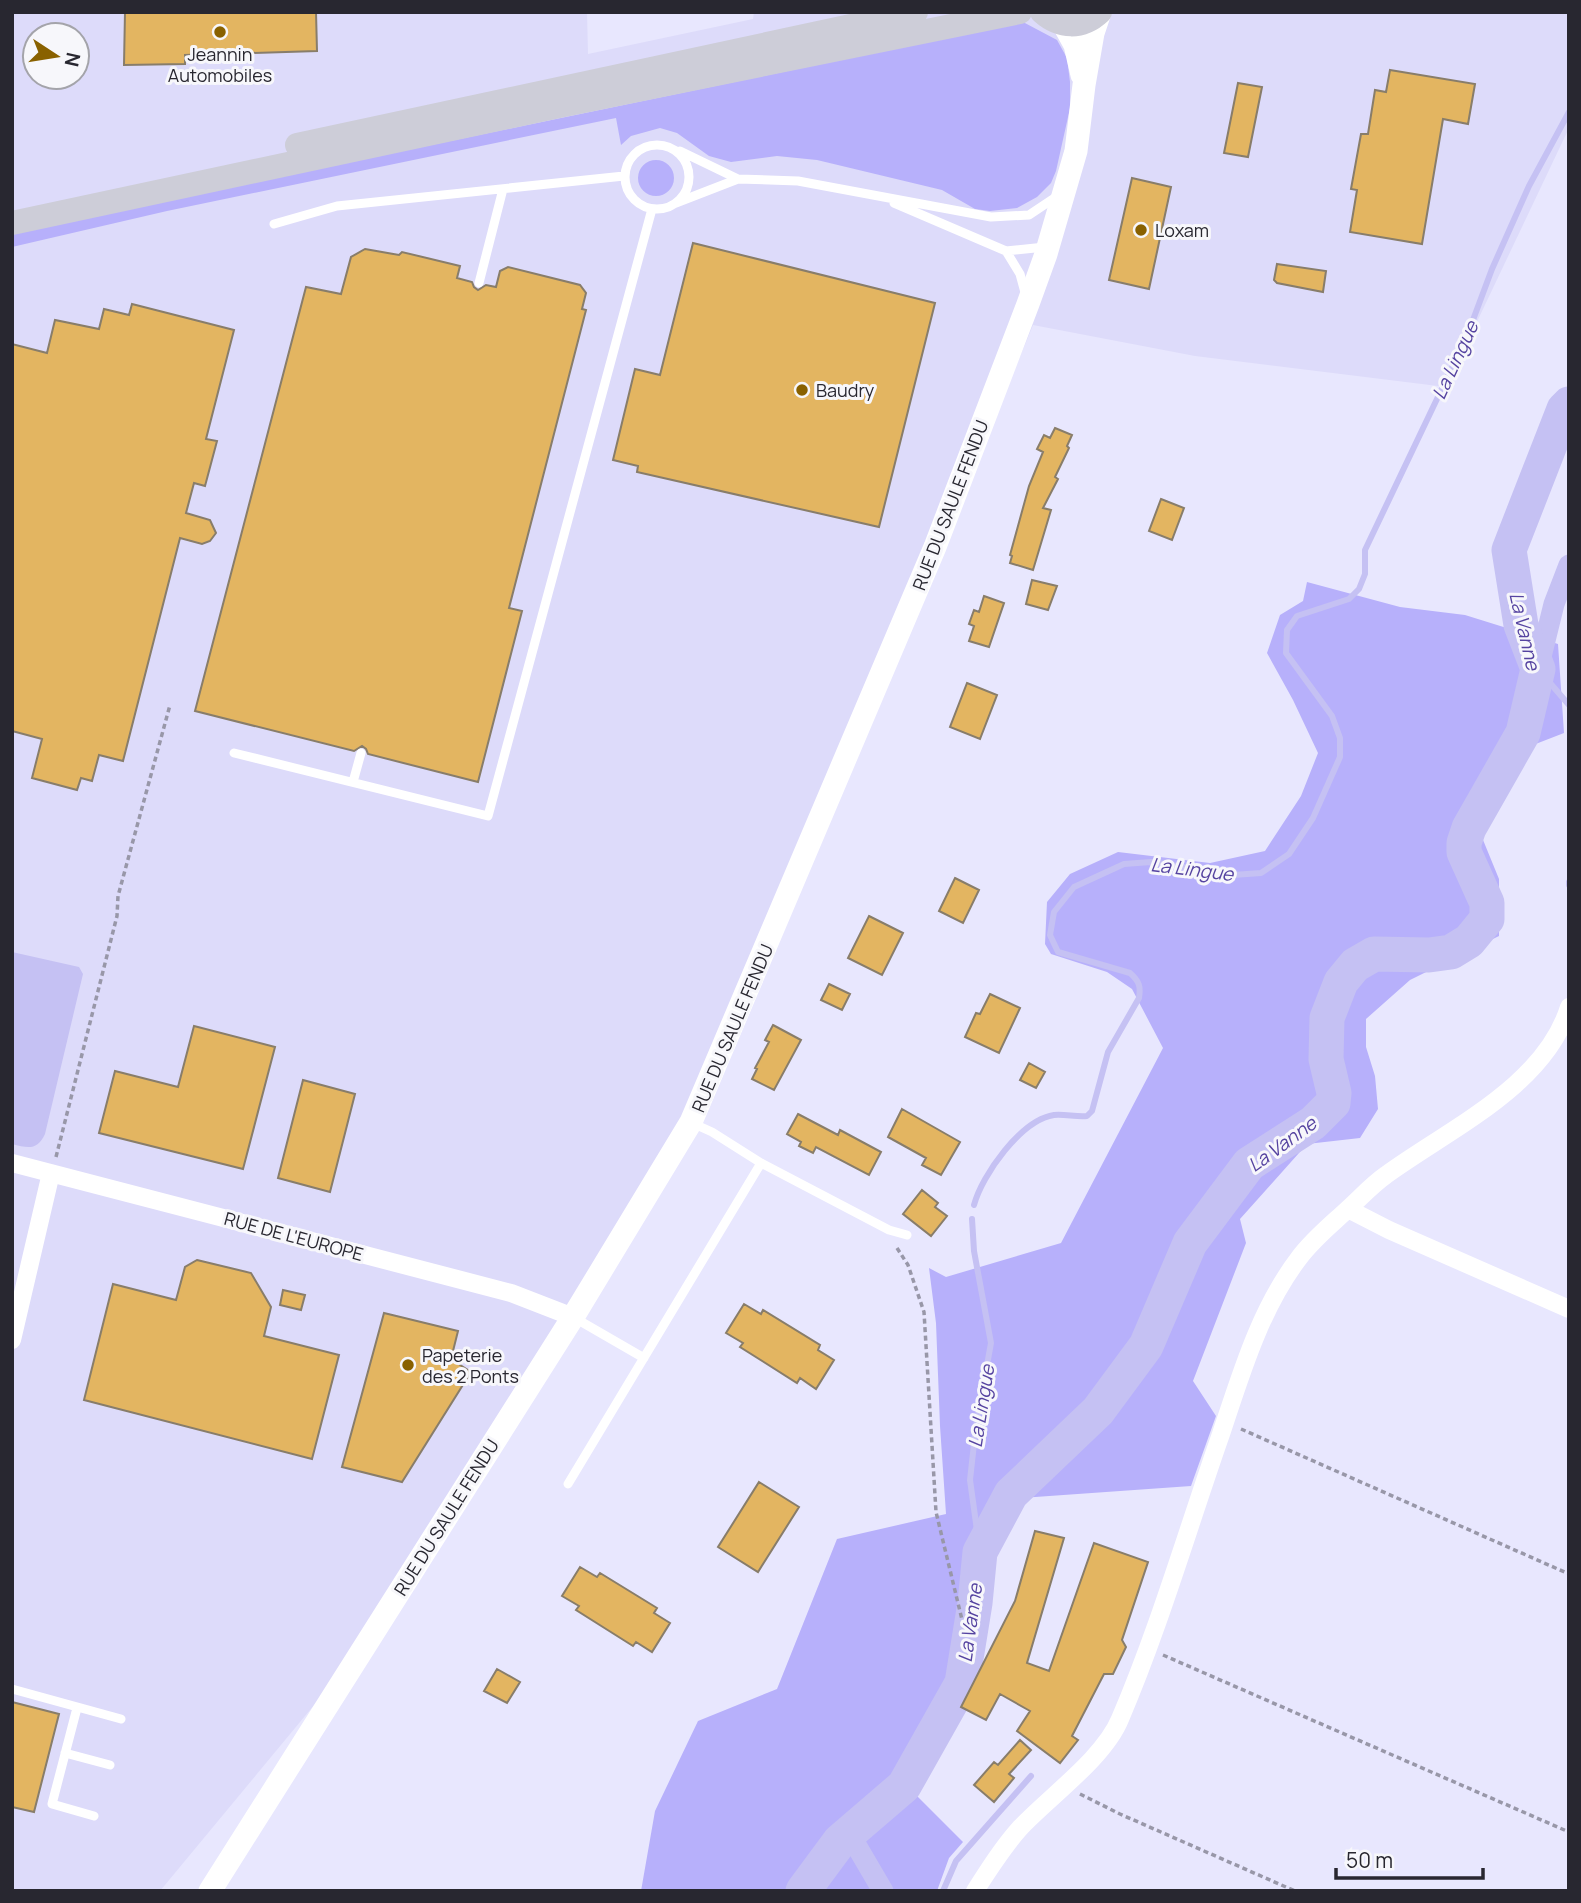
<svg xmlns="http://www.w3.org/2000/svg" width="1581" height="1903" font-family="Manrope,sans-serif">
<rect width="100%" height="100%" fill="#e8e7fe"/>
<path fill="#dddbfa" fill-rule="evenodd" d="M12,12H587L588,54L753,19L754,12H1569V128L1446,387L1195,356L1033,325L766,972L397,1605L160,1891H12ZM35,35H77V77H35Z"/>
<path fill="#b7b0fb" d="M1023,22L1057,40L1067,58L1070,82V108L1056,171L1051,183L1037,197L1017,208L990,211L975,209L942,190L817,160L777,156L731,162L709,156L677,133L660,128L631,136L621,145L616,118L167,211L12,247V232Z
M638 178a18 18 0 1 1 36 0a18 18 0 1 1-36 0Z
M1307,582L1400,607L1465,615L1558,644L1564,733L1523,749L1481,835L1499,879V936L1410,980L1366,1019V1047L1375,1076L1378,1109L1360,1138L1307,1144L1240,1219L1246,1243L1193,1381L1216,1416L1191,1486L1021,1498L990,1554L969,1687L912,1791L963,1842L949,1858L937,1891H641L655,1811L698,1721L777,1689L837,1539L946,1514L940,1426L936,1323L929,1268L946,1277L1061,1243L1163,1048L1132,989L1107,972L1051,954L1045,944L1047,902L1070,874L1118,852L1210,863L1265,851L1301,796L1318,753L1293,700L1267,653L1280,615L1303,601Z"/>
<path fill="#c5c1f3" d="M12,952L79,967L83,974L45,1134C37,1151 28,1148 12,1144Z"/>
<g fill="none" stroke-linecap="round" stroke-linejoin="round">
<path stroke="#c5c1f3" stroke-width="6" d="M1538,669L1569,705
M1569,882V885
M974,1205C982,1175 1021,1120 1054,1115C1065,1114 1076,1117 1087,1116L1092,1111L1108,1052L1139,998C1141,986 1139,981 1130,973L1058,952L1050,935L1054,912L1074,887L1124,864L1151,862L1233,875L1261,873L1289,854L1313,818L1340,757V738L1332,716L1286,653L1287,630L1297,616L1349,599L1359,589L1365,574V550L1467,336L1492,269L1529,186L1569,112
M972,1219L974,1251L991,1343L976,1426L970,1480L980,1552
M943,1891L956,1861L1031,1776"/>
<path stroke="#c5c1f3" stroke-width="21" d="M1538,669L1554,604L1569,565
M849,1833L883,1891"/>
<path stroke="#c5c1f3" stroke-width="35" d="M803,1891L840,1841L904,1786L962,1683L975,1603L980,1552L1011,1494L1098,1411L1146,1346L1190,1243L1249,1164L1313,1123L1333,1103L1334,1093L1326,1059L1327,1018L1341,982L1355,965L1374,954L1429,955L1451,952L1469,941L1487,919V903L1464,852V843L1469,828L1523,733L1538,669L1521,625L1509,550L1564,409L1569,404"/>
</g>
<path fill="#e3b561" stroke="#887d6a" stroke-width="2" d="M125,12H316L317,51L185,55V64L124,65Z
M1390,70L1475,84L1468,124L1443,119L1422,244L1350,232L1357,190L1351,189L1361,134H1368L1375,90L1386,92Z
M1238,83L1262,87L1248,157L1224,153Z
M1132,178L1171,187L1149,289L1109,280Z
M693,243L935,303L879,527L637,472L638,466L613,460L635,369L660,375Z
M365,249L399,255L402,252L460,266L457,278L472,282L474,287L478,290L486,285L496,287L500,271L508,267L580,285L586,293L582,309L586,310L509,608L522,611L478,782L368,754L366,749L362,746L354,751L195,711L306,287L341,294L351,257Z
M1277,264L1326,271L1323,292L1277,283L1274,280Z
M132,304L234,330L206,439L217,441L205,486L194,483L186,513L210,520L216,533L210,541L202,544L180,538L123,761L99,755L92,781L81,778L77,790L32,778L42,739L12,731V344L47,353L55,320L99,329L104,309L129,315Z
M1055,428L1072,435L1067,446L1069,448L1055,477L1058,479L1043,508L1051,510L1033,570L1010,563L1012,556L1010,555L1029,486L1043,452L1037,449L1044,435L1050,438Z
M1161,499L1184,508L1172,540L1149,531Z
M1032,580L1057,586L1048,610L1026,604Z
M984,596L1004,603L989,647L969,641L974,626L969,624L974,610L979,612Z
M967,683L997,695L980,739L950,727Z
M955,878L979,890L963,923L939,911Z
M869,916L903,933L882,975L848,958Z
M829,984L850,994L842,1010L821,1000Z
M990,994L1020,1008L999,1053L965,1037L976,1013L980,1014Z
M773,1025L801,1040L774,1090L752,1079L757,1069L755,1068L769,1042L765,1040Z
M194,1026L275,1047L243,1169L99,1133L115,1071L178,1087Z
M1029,1063L1045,1072L1036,1088L1020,1080Z
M303,1080L355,1094L330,1192L278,1178Z
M902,1109L960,1142L941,1175L922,1165L926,1158L888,1137Z
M798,1114L838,1135L840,1130L881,1152L869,1175L816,1147L813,1153L799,1146L801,1142L787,1134Z
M922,1190L938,1203L935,1207L947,1216L931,1236L903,1214Z
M197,1260L251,1273L271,1307L264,1336L339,1355L312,1459L84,1400L113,1284L176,1300L185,1267Z
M283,1290L305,1295L301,1310L280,1305Z
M744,1304L761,1314L763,1310L820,1345L818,1350L834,1360L816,1389L800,1378L797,1383L740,1347L743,1343L726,1333Z
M384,1313L458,1331L451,1359L471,1372L402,1482L342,1467Z
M759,1482L799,1507L758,1572L718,1547Z
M1035,1531L1064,1538L1027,1663L1049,1671L1094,1543L1148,1562L1122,1640L1126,1647L1113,1674H1104L1072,1736L1078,1740L1060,1763L1017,1731L1030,1711L1000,1694L986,1720L961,1707L1015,1601Z
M580,1567L597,1577L600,1573L657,1608L654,1613L670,1623L652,1652L636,1642L633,1646L576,1610L579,1606L562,1596Z
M497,1669L520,1682L507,1703L484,1691Z
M12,1702L59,1714L34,1812L12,1807Z
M1020,1740L1031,1750L1009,1774L1014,1778L994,1802L974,1785L994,1762L998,1765Z"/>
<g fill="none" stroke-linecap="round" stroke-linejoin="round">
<path stroke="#9897a8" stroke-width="3.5" stroke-dasharray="5 3.5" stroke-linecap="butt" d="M56,1157L117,916L118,896L170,705
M897,1248L908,1265L924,1312L936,1512L964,1628
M1241,1429L1569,1574
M1163,1655L1569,1832
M1080,1794L1120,1814L1295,1891"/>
<path stroke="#fff" stroke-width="9" d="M625 177a32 32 0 1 1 64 0a32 32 0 1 1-64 0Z
M680,151L738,179
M676,203L738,179L798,181L991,217L1029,215L1059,195
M894,203L1006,251L1045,247
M274,224L337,206L624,176
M1006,251L1020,274L1026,296
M479,283L503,189
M234,753L488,816L652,209
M353,782L361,753
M692,1123L712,1132L761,1163L889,1230L907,1235
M573,1317L644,1358
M568,1484L761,1163
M12,1689L121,1719
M77,1708L52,1804L94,1816
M65,1753L110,1765"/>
<path stroke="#fff" stroke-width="18" d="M12,1163L511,1293L573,1317
M1348,1209L1389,1230L1569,1309
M12,1340L51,1173
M975,1891C989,1869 1003,1847 1020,1828C1049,1797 1104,1758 1120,1719C1159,1628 1188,1528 1221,1434C1241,1374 1260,1309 1299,1258C1313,1239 1332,1224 1349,1208C1361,1197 1373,1184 1386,1175C1449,1129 1545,1086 1569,1007"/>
<path stroke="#fff" stroke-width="23" d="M1064,25L1075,45L1082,75
M210,1891L573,1317L691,1122L935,547L1028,304L1046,254L1076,151L1084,85L1093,33L1100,12"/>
<path stroke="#cdcdd8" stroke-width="24" d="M1042,12C1060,28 1082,29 1100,12
M297,145L916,12
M12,223L559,106L1020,12"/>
</g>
<g fill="#896100" stroke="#f7f7fb" stroke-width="2.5">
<circle cx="220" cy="32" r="7"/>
<circle cx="1141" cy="230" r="7"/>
<circle cx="802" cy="390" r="7"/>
<circle cx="408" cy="1365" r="7"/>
</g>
<g text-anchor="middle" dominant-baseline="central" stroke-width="6" stroke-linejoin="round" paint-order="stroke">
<g font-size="18" fill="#282730" stroke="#f7f7fb" text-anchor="start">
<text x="220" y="54" text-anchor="middle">Jeannin<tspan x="220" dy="21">Automobiles</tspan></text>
<text x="1155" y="230">Loxam</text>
<text x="816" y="390">Baudry</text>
<text x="422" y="1355">Papeterie<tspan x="422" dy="21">des 2 Ponts</tspan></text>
</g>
<g font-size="18" fill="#282730" stroke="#f7f7fb">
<text transform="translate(950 505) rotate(-69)">RUE DU SAULE FENDU</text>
<text transform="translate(732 1028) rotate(-67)">RUE DU SAULE FENDU</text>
<text transform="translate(294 1236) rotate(15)">RUE DE L'EUROPE</text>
<text transform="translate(446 1517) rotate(-58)">RUE DU SAULE FENDU</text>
</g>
<g font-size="19" font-style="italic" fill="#5543a0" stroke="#f7f7fb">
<text transform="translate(1455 360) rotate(-65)">La Lingue</text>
<text transform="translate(1525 631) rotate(77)">La Vanne</text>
<text transform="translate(1192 869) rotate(7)">La Lingue</text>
<text transform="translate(1282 1144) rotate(-36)">La Vanne</text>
<text transform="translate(981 1406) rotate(-81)">La Lingue</text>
<text transform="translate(970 1623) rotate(-82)">La Vanne</text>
</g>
</g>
<rect width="1581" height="1903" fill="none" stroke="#282730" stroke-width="28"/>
<g transform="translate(56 56) rotate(102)"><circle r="33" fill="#f7f7fb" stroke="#a4a4aa" stroke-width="2"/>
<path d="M0-5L12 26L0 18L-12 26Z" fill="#896100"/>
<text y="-10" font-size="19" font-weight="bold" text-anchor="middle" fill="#282730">N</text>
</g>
<path d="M1336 1868v10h147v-10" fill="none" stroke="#282730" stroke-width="3.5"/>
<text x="1346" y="1868" font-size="21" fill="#282730" stroke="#f7f7fb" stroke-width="5" paint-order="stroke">50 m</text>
</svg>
